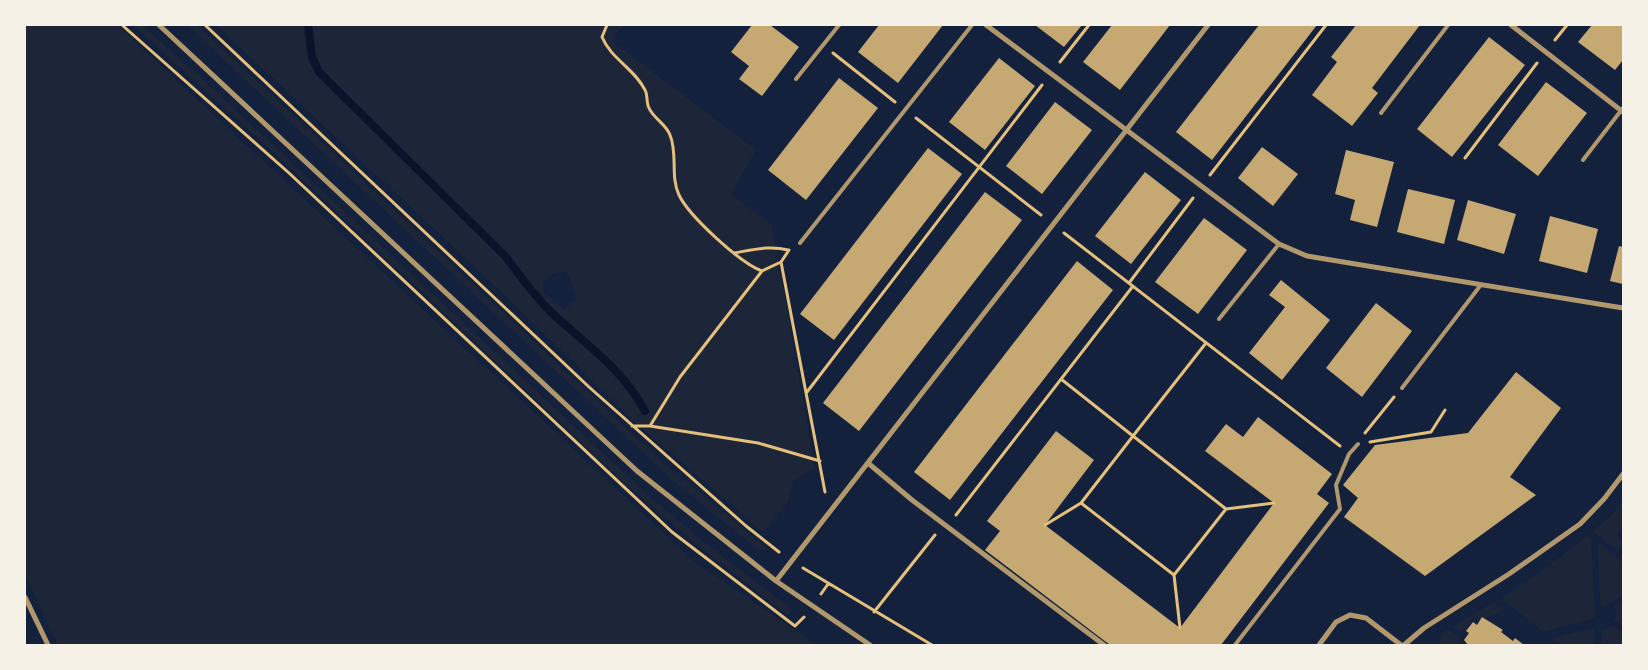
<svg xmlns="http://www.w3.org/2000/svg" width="1648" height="670" font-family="'Nunito Sans',sans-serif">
<rect width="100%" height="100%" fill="#14213d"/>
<path fill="#1d2539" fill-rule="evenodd" d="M25,25H117L697,564L817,645H58L25,575Z
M133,25H142L211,87L650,497L714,550L793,610L788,615L702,549L621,480L283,161Z
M187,25H197L659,459L770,551L757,549L670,478Z
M216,25H623L612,41L756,150L731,194L772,225L815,468L794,480L787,504L763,532L636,423L488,279ZM564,271L571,280L577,300L563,309L543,292C542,275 549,275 564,271Z
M1623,500V527L1617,535L1623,544L1618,551L1593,531L1611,516Z
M1587,536L1591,539L1595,618L1543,632L1501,598L1545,569Z
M1598,542L1623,562V595L1603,607L1600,605Z
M1623,601V627L1614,620L1617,614L1614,606Z
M1494,602L1504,610L1486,618L1483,616L1478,620L1475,617L1462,633L1454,626Z
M1614,626L1623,633V645H1602L1601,630Z
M1594,628L1595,645H1560L1551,638Z
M1450,630L1460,638L1461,645H1440L1441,636L1445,631Z"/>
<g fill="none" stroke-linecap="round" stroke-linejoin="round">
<path stroke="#0b132b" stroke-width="8" d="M308,25L312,57L319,72L506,257C521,277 535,297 553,314C587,345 623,370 645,411"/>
</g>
<path fill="#c6a872" d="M752,25H770L799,47L762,96L739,79L749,66L731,52Z
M879,25H943L898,83L858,52Z
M1035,25H1082L1064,47Z
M1112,25H1170L1120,90L1083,62Z
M1259,25H1317L1212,160L1176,132Z
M1356,25H1420L1372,88L1378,93L1352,126L1312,95L1337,62L1331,57Z
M1592,25H1623V60L1615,70L1578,42Z
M1489,37L1525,65L1452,157L1417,129Z
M999,58L1035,86L985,150L949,122Z
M839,78L878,108L806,200L768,170Z
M1546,82L1587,113L1538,176L1498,145Z
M1055,102L1092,130L1042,194L1006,166Z
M1262,147L1298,174L1273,206L1238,178Z
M928,148L962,174L834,340L800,314Z
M1346,150L1394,162L1377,227L1350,220L1355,200L1335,194Z
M1145,172L1181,200L1131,264L1095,236Z
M1408,189L1455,200L1444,244L1397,232Z
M985,192L1022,220L859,431L823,403Z
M1468,200L1516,214L1504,254L1457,240Z
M1550,216L1598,229L1587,273L1539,261Z
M1204,218L1247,250L1198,314L1155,282Z
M1619,246L1623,247V284L1610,281Z
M1077,261L1113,290L950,500L914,472Z
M1281,280L1330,320L1282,380L1249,353L1285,307L1269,295Z
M1376,303L1412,331L1362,397L1326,368Z
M1516,372L1561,408L1510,477L1536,495L1425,576L1344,517L1358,498L1343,485L1375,445L1468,433Z
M1258,417L1332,474L1317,494L1329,503L1221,645H1110L985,550L1000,531L987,521L1056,431L1094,460L1045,525L1180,628L1274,503L1205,451L1226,424L1243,437Z
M1482,617L1503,630L1501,632L1513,641L1515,638L1524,645H1468L1464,640L1469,633L1466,631L1473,622L1477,625Z"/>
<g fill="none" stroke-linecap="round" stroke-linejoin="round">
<path stroke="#e5c07b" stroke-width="3" d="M122,25L289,173L672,532L795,626L804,617
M205,25L589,387L746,526L779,552
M607,25L602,37C611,59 635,69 645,90C648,95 646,103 649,108C653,118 666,124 670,135C678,154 670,176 679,195C689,216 740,263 762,271
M1555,40L1567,25
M833,53L895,102
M1060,62L1089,25
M916,118L1041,215
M1465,158L1537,63
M1210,175L1326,25
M1064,233L1340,446
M789,250L781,262L825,492
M734,253C752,250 770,245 788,250
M1129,283L1193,198
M1061,379L1133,436L1206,343
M807,392L1042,85
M632,426H650L758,443L820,461
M650,426L680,377L762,271L781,262
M1365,433L1394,397
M1370,442L1431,432L1445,410
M1226,509L1133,436L1081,503L1174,575L1226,509L1274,503
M956,515L1133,286
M1045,525L1081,503
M803,568L932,645
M1174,575L1180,628
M821,594L828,584
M874,612L935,535"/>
<path stroke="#b1986c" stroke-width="4" d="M796,79L839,25
M1381,113L1448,25
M1583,160L1623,108
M800,243L972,25
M1219,319L1279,244
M1402,388L1480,286
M1235,645L1340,509L1336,485L1349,454L1358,444"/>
<path stroke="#b1986c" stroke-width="5" d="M159,25L637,471L776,581L870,645
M986,25L1279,244L1307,256L1623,308
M1511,25L1623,112
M868,463L912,500L1104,645
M776,581L1208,25
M25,597L48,645
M1319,645L1336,622L1350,615L1366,618L1401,645
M1404,645L1424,628L1509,574L1580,524L1604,499L1623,474"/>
</g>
<rect width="1648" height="670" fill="none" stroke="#f6f1e7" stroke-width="52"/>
</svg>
